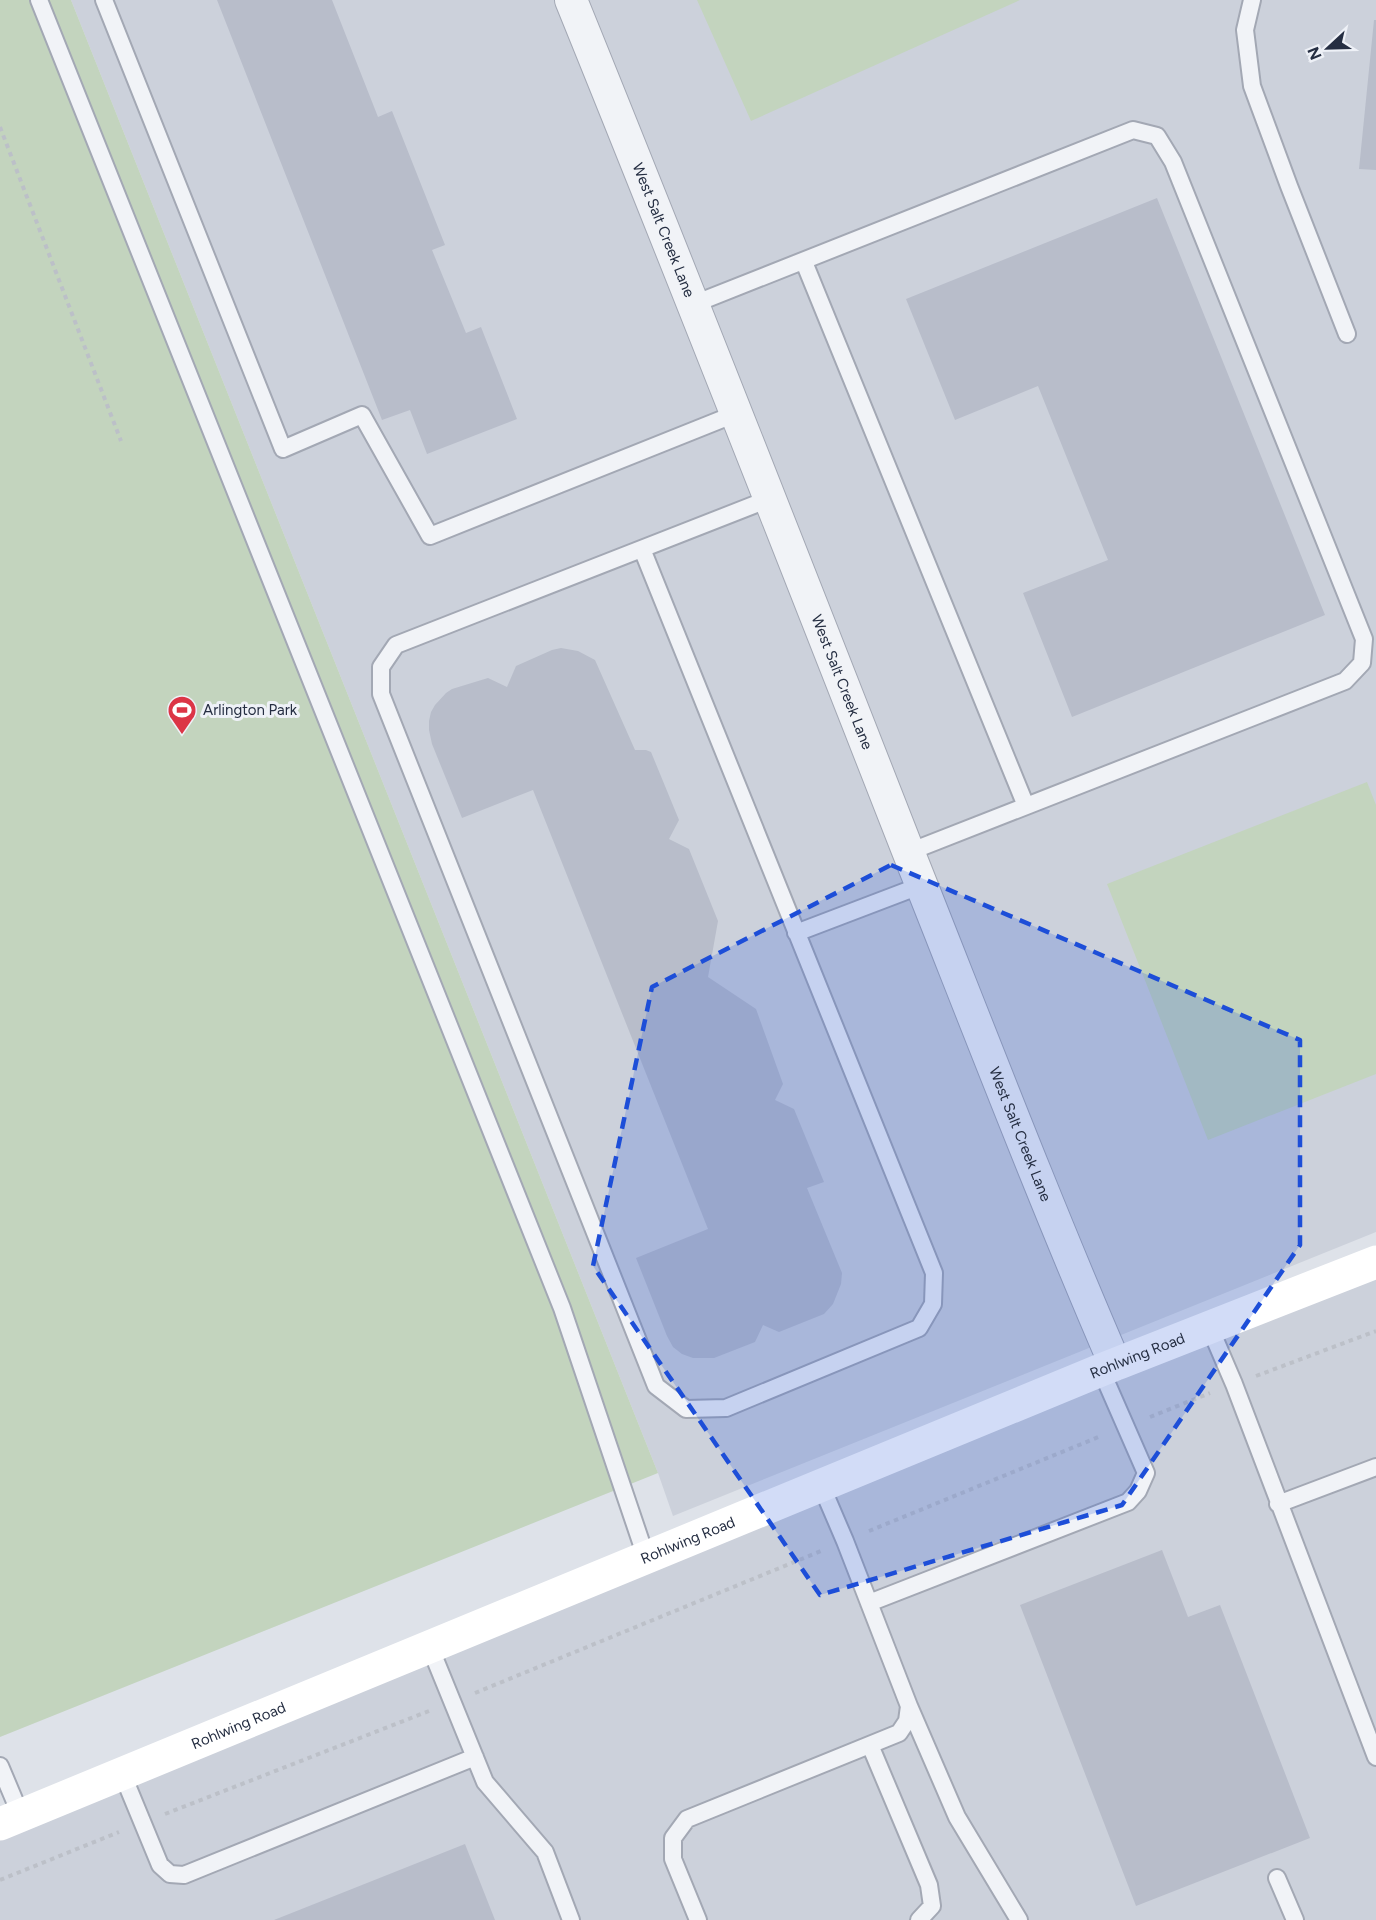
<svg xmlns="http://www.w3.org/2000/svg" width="1376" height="1920" font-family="Figtree,sans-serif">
<rect width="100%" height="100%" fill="#dee2e9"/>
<path fill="#ccd1db" d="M71,0H1376V1232L673,1516L658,1473Z
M1376,1262V1920H0V1824Z"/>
<path fill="#c3d4be" d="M0,0H71L658,1473L0,1737Z
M697,0H1020L751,121Z
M1367,782L1376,805V1074L1208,1140L1107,884Z"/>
<path fill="#b8bdca" d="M217,0H332L378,117L392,111L445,245L432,250L466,333L481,327L517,419L427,454L410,410L382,420Z
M1374,20H1376V170L1359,169Z
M1157,198L1325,615L1072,717L1023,593L1108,560L1038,386L955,420L906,299Z
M561,648L578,651L595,660L635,750H646L651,752L679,820L669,839L689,849L718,921L708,977L756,1009L783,1084L775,1100L794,1109L824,1182L807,1188L842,1273L841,1284L833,1304L824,1314L779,1332L763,1325L755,1342L714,1358H693L682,1354L673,1347L667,1336L636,1258L708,1229L533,790L462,818L432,744L429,730V721L431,712L435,705L446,693L452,689L488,678L507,687L516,666L552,650Z
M1162,1550L1188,1617L1220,1605L1310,1838L1136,1906L1020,1605Z
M465,1844L495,1920H274Z"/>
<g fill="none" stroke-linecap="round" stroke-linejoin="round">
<g stroke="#a3a8b4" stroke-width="20">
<path id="lane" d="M39,0L562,1308L646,1557
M104,0L283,449L362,415L430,536L735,414
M1252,0L1245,30L1252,86L1289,186L1347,334
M804,262L1026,806
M694,304L1133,130L1157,136L1173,162L1364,639L1362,663L1345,681L909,852
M642,549L934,1273L933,1304L919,1328L726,1408L686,1409L656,1386L381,694V667L396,645L769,499
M796,933L922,885
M1210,1328L1234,1384L1376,1757
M1278,1504L1376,1467
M869,1603L1128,1502L1138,1491L1146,1473L1101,1370
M430,1647L485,1782L545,1852L571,1920
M909,1706L957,1817L1019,1920
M870,1745L929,1885L932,1906L919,1920
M0,1766L21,1816
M122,1773L160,1865L170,1874L184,1875L475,1757
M1277,1878L1295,1920
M698,1920L673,1859V1838L687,1819L899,1733L907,1721L909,1706L845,1541L821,1485"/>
</g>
<g stroke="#a3a8b4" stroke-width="34">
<g id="street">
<path id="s1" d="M571,0C686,283 797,567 908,851C976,1022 1042,1195 1115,1364"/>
</g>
</g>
<path stroke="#bcc0c8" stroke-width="4" stroke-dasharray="4.5 4.5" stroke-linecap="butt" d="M0,127L121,441
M1256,1376L1376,1331
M1150,1417L1210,1393
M869,1531L1101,1436
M475,1693L821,1551
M165,1814L429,1711
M0,1880L119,1832"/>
<use href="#lane" stroke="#f1f3f7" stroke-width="16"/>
<use href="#street" stroke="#f1f3f7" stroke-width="32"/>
<path stroke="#fff" stroke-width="33" id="s2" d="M0,1824L1101,1370L1376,1262"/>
</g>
<path fill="#1d4ed8" fill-opacity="0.2" stroke="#1d4ed8" stroke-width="4.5" stroke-dasharray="12 8" stroke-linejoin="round" d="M891,865L1300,1040V1245L1122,1505L820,1595L593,1266L652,987Z"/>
<defs>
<g id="stadium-pin" transform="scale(1.5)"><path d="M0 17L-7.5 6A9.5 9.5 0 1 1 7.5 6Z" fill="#dc3546" stroke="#eef1f7"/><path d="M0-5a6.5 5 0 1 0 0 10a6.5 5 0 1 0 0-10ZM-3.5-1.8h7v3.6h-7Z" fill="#fff"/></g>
</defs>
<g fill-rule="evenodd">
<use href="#stadium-pin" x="182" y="710"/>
</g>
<g text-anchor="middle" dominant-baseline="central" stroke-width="6" stroke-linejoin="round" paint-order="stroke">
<g font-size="15" fill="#252e42" stroke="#eef1f7">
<text stroke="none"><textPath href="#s1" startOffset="248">West Salt Creek Lane</textPath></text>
<text stroke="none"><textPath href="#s1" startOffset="734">West Salt Creek Lane</textPath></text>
<text stroke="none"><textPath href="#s1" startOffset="1220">West Salt Creek Lane</textPath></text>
<text stroke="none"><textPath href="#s2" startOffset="1230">Rohlwing Road</textPath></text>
<text stroke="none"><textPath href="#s2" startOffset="744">Rohlwing Road</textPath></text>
<text stroke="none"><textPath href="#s2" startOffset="258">Rohlwing Road</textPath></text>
</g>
<g font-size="15" fill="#252e42" stroke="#eef1f7" text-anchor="start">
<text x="203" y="710">Arlington Park</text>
</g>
</g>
<g transform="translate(1328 48) rotate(248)" stroke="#eef1f7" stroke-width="4.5" paint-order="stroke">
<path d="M0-4.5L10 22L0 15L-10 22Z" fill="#252e42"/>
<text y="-9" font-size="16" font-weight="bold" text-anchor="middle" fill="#252e42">N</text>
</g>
</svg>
